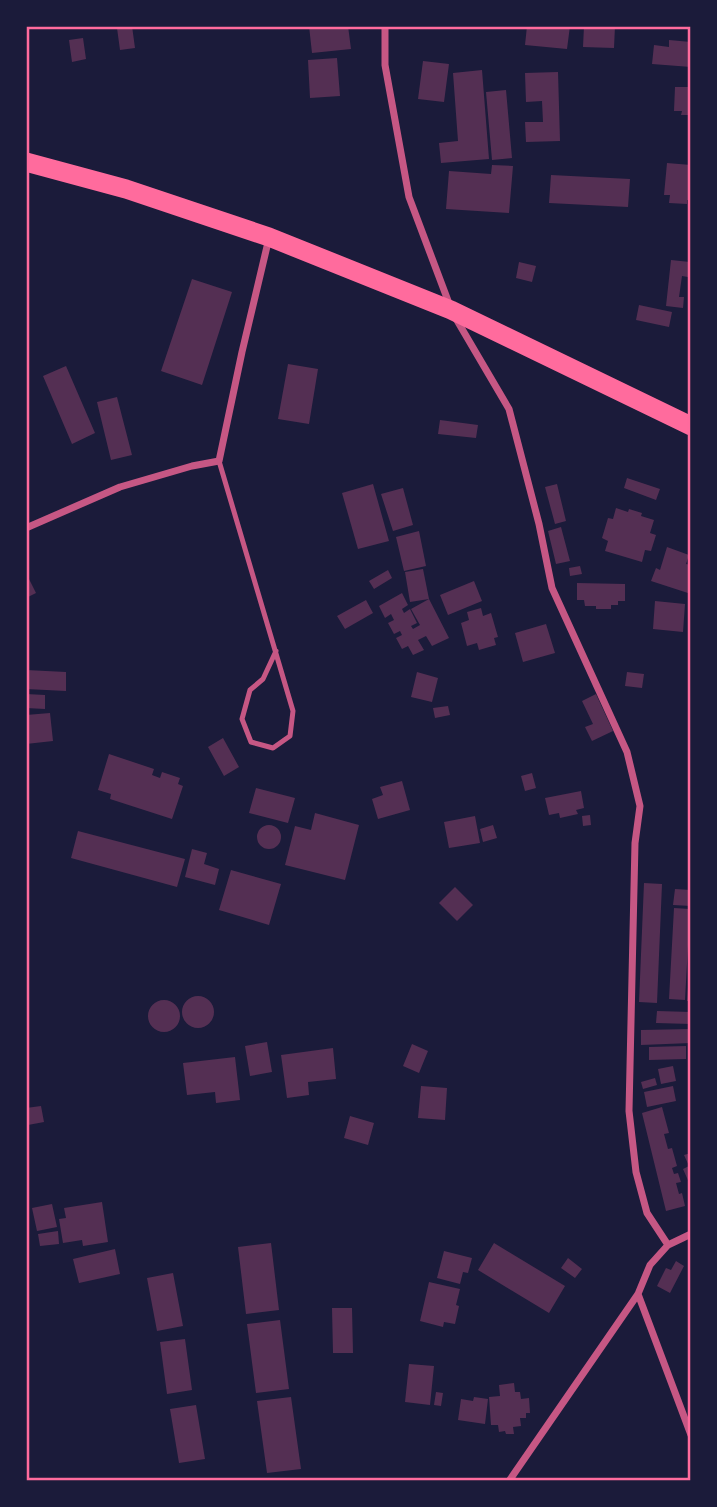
<svg xmlns="http://www.w3.org/2000/svg" width="717" height="1507" font-family="Lato,sans-serif">
<rect width="100%" height="100%" fill="#1b1b3a"/>
<path fill="#542f53" d="M126,26H132L135,48L120,50L117,28Z
M309,26H348L351,49L312,53Z
M527,26H570L567,49L525,45Z
M584,26H615L614,48L583,47Z
M83,38L86,59L72,62L69,40Z
M669,40L691,42V67L652,64L654,45L669,47Z
M337,58L340,96L310,98L308,60Z
M423,61L449,64L444,102L418,99Z
M482,70L489,159L441,163L439,143L458,141L453,73Z
M558,72L560,141L526,142L525,122H543L542,101L526,102L525,73Z
M675,87H691V115H681L682,111H674Z
M506,90L512,158L492,160L486,92Z
M667,163L691,165V200H687V204L669,203L670,195H664Z
M492,165L513,166L509,213L446,209L449,171L491,174Z
M551,175L630,179L628,207L549,203Z
M671,260L690,262L688,277L682,276L679,297H684L683,308L666,306Z
M519,262L536,266L532,282L516,278Z
M192,279L232,292L202,385L161,371Z
M639,305L672,312L669,327L636,320Z
M288,364L318,369L309,424L278,419Z
M66,366L95,433L72,444L43,376Z
M117,397L132,455L111,460L97,402Z
M440,420L478,425L476,438L438,434Z
M627,478L660,489L656,500L624,488Z
M373,484L389,541L358,549L342,493Z
M557,484L566,521L555,524L545,487Z
M403,488L413,525L393,531L381,494Z
M616,508L628,512L629,509L642,513L641,516L654,520L650,533L656,535L651,551L645,550L642,562L605,551L608,541L602,538L608,518L613,519Z
M561,527L570,561L556,564L548,531Z
M419,531L426,566L404,571L396,537Z
M667,547L689,555L686,564L691,565V594L651,581L656,568L660,570Z
M580,566L582,574L570,576L569,568Z
M423,569L429,599L410,602L405,572Z
M388,570L392,578L374,589L369,581Z
M26,573L36,593L26,598Z
M474,581L482,601L448,615L440,595Z
M577,583L625,584V601H618V605H611V609H596V606H585L584,600H577Z
M402,593L408,605L402,609L404,613L410,609L417,623L411,626L413,629L420,625L411,609L429,599L449,638L432,646L426,636L418,640L424,650L413,655L408,646L402,649L396,638L402,635L400,631L394,634L388,623L394,620L391,614L385,618L379,606Z
M366,600L373,613L345,629L337,616Z
M655,601L685,604L683,632L653,629Z
M481,608L483,616L491,613L498,637L494,638L496,645L479,650L477,643L467,646L461,623L469,620L467,612Z
M546,624L555,653L523,662L515,633Z
M26,670L66,672V691L26,689Z
M417,672L438,678L432,702L411,697Z
M627,672L644,674L642,688L625,686Z
M26,694L45,695V709L26,708Z
M596,694L613,731L592,741L585,727L593,724L582,701Z
M448,706L450,715L435,718L433,708Z
M50,713L53,741L26,744V715Z
M223,738L239,767L224,776L208,747Z
M109,754L154,769L152,775L160,778L162,772L180,778L178,784L183,786L172,819L110,799L111,794L98,790Z
M532,773L536,788L525,791L521,776Z
M402,781L410,810L378,819L372,799L383,795L380,787Z
M256,788L295,798L288,823L249,813Z
M581,791L584,808L576,810L578,814L560,818L559,813L549,815L545,798Z
M315,813L359,825L345,880L285,865L295,826L311,830Z
M590,815L591,825L583,826L582,816Z
M475,816L480,843L449,848L444,822Z
M257 837a12 12 0 1 1 24 0a12 12 0 1 1-24 0Z
M493,825L497,838L483,842L480,829Z
M78,831L185,859L177,887L71,858Z
M192,849L207,853L204,864L219,869L215,885L185,877Z
M231,870L281,884L269,925L219,910Z
M644,883L662,884L657,1003L639,1002Z
M455,887L473,905L457,921L439,903Z
M675,889L691,890V906L673,905Z
M674,908L690,909L685,1000L669,999Z
M689,973H691V1001H687Z
M182 1012a16 16 0 1 1 32 0a16 16 0 1 1-32 0Z
M148 1016a16 16 0 1 1 32 0a16 16 0 1 1-32 0Z
M657,1011L691,1012V1024L656,1023Z
M691,1029V1043L641,1045V1030Z
M267,1042L272,1072L250,1076L245,1046Z
M412,1044L428,1051L419,1073L403,1066Z
M686,1046V1059L649,1060V1047Z
M333,1048L336,1079L308,1082L309,1095L287,1098L281,1055Z
M235,1057L240,1100L216,1103L215,1092L187,1095L183,1063Z
M673,1066L676,1081L661,1084L658,1069Z
M655,1078L657,1085L643,1089L641,1082Z
M421,1086L447,1088L445,1120L418,1118Z
M673,1086L676,1101L647,1107L644,1092Z
M41,1106L44,1122L28,1125L26,1108Z
M662,1107L669,1133L664,1134L668,1149L672,1148L677,1166L672,1168L674,1174L678,1173L681,1182L676,1183L679,1194L682,1193L685,1206L666,1211L642,1113Z
M350,1116L374,1123L368,1145L344,1138Z
M691,1153V1187L683,1169L689,1166L684,1155Z
M102,1202L108,1242L83,1246L82,1240L63,1243L59,1219L66,1218L64,1208Z
M52,1204L57,1227L37,1231L32,1208Z
M58,1231L59,1244L40,1246L38,1234Z
M271,1243L279,1310L246,1314L238,1247Z
M494,1243L565,1286L549,1313L478,1270Z
M115,1249L120,1274L79,1283L73,1259Z
M444,1251L472,1258L468,1273L463,1272L460,1284L437,1278Z
M568,1258L582,1269L575,1278L561,1268Z
M676,1261L684,1266L670,1293L657,1286L666,1268L671,1270Z
M173,1273L183,1326L157,1331L147,1278Z
M429,1282L460,1289L456,1305L459,1306L455,1324L444,1322L443,1327L420,1321Z
M332,1308H352L353,1353H333Z
M280,1320L289,1389L256,1393L247,1324Z
M185,1339L192,1390L167,1394L160,1342Z
M409,1364L434,1366L430,1405L405,1402Z
M514,1383L515,1392H520L521,1399L529,1398L530,1413H526V1418H520L521,1426L513,1427L514,1434H506L505,1431L499,1432L498,1425H491L489,1397L500,1396L499,1385Z
M436,1392L443,1393L441,1406L434,1405Z
M291,1397L301,1469L267,1473L257,1401Z
M474,1397L488,1399L485,1424L458,1420L461,1399L473,1401Z
M196,1405L205,1459L179,1463L170,1409Z"/>
<g fill="none" stroke-linecap="round" stroke-linejoin="round">
<path stroke="#c65784" stroke-width="5" d="M219,461L293,711L290,736L273,748L251,742L242,719L250,690L263,679L276,651"/>
<path stroke="#c65784" stroke-width="7" d="M385,26V65L409,197L450,306
M455,317L509,409L539,524L552,588L627,752L640,806L635,843L629,1111L636,1172L647,1213L668,1245
M26,528L120,487L192,466L219,461L242,352L269,238
M638,1294L691,1435
M509,1481L638,1294L650,1265L668,1245L691,1234"/>
<path stroke="#ff6b9d" stroke-width="19" d="M26,162L126,189L269,237L451,310L691,426"/>
</g>
<rect width="717" height="1507" fill="none" stroke="#1b1b3a" stroke-width="56"/>
<rect x="28" y="28" width="661" height="1451" fill="none" stroke="#ff6b9d" stroke-width="2.5"/>
</svg>
